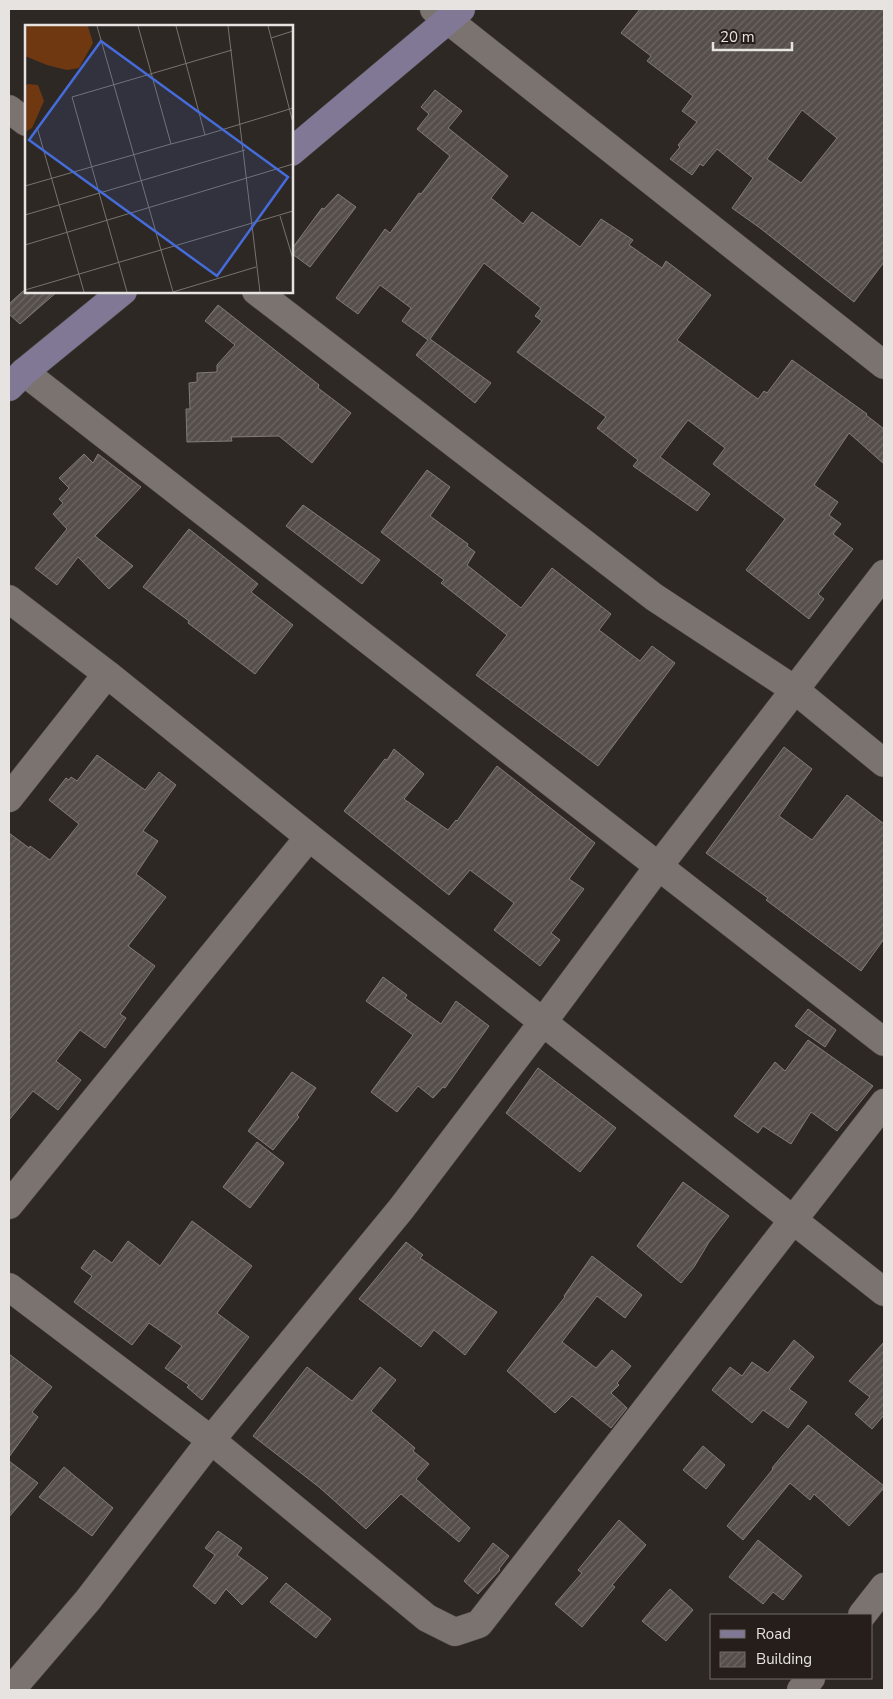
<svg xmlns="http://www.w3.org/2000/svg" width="893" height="1699" font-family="'Nunito Sans',sans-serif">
<defs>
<pattern id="building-hatch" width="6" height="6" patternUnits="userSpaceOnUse" patternTransform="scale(1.25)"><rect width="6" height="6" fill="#554e4a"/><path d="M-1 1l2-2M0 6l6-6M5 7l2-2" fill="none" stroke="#6d6764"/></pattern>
</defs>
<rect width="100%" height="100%" fill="#2e2824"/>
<path fill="url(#building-hatch)" stroke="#837b77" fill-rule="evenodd" d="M640,9H884V262L854,302L760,228L732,208L753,178L717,149L703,166L700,164L692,175L670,159L680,147L678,145L697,122L682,111L693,96L647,61L651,56L621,33ZM802,110L837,138L801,183L767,159Z
M435,90L462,111L448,128L508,176L491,198L523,224L532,212L580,247L601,219L633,240L629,245L662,268L666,261L711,295L677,340L758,399L764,391L767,393L792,360L867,414L866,415L884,429V464L849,433L814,485L838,502L829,515L841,524L833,534L853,549L818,594L824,599L809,619L746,570L785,519L713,464L725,448L688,420L660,457L710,494L697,511L633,466L638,460L597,428L606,417L517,352L542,321L535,316L541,308L484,263L430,339L491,383L475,403L416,355L428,340L402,321L411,308L380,285L358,314L336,298L385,229L390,233L419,193L421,194L450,156L417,129L429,114L421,107Z
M338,194L356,207L310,267L291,253V250L322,208L324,209Z
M23,291H58L20,324L9,314V304Z
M218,305L319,385L318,388L351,413L312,463L279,436L231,437L232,441L187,442L186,409H190L189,383L197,382V373L217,372V365L235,345L205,321Z
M84,454L93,463L98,454L141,487L95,536L133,566L109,589L78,557L57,585L35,568L67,529L53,514L63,503L59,499L69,488L59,478Z
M427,470L450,487L430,516L468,544L467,546L475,552L467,565L521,608L552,568L611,614L599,630L640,661L652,646L675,663L598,766L476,675L507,635L441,583L444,580L381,532Z
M303,505L380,560L362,584L286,526Z
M189,529L258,584L251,592L293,625L255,674L188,623L189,621L143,587Z
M784,747L812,769L779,816L812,840L847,795L884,824V939L861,971L766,900L768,898L706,853Z
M394,749L424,774L404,799L448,830L456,820L457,821L497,766L595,843L569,879L584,889L551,933L560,940L540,966L494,930L514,903L470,870L449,895L344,811L385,759L387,760Z
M97,755L145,790L159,772L176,785L143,831L158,841L136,874L166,897L128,946L155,966L120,1014L126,1018L105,1048L80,1030L56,1061L81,1080L58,1110L33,1091L9,1120V833L29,848L30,846L50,860L79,824L49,800L66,778L69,780L71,777L77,781Z
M383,977L407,995L405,998L441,1024L456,1001L489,1026L445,1088L443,1087L433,1098L418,1086L397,1112L371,1092L413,1035L366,1001Z
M808,1009L836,1030L825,1047L795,1026Z
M808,1040L873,1086L837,1131L811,1112L791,1144L763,1126L758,1133L734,1116L775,1062L785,1071Z
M538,1068L616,1128L580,1172L506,1113Z
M292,1072L316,1088L297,1115L299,1117L273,1150L248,1131Z
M257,1142L284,1163L250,1208L223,1187Z
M683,1182L729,1216L709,1242L694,1267L681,1283L637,1246Z
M192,1221L252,1266L217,1313L249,1337L202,1400L187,1387L189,1385L165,1368L182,1346L149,1323L132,1345L74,1302L92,1276L81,1268L94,1250L112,1263L128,1241L160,1266Z
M406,1242L423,1255L420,1258L497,1312L465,1355L434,1330L421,1347L359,1299Z
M592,1256L642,1295L625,1318L597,1296L562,1342L596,1368L612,1350L631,1366L617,1383L619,1385L611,1393L627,1408L611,1428L572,1396L555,1413L507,1371L565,1297L564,1296Z
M794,1340L814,1357L789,1389L807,1402L788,1428L763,1410L752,1423L712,1390L730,1367L742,1376L752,1362L768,1373Z
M884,1342V1415L872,1429L855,1414L870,1397L849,1381Z
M9,1354L52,1387L32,1412L38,1417L9,1457Z
M307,1367L352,1401L380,1367L396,1380L371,1411L415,1448L413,1451L429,1464L416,1479L470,1528L459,1542L401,1494L366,1529L319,1487L253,1436Z
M808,1425L884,1486V1488L849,1526L814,1494L810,1500L790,1483L743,1540L727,1526L773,1469L772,1468Z
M703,1446L725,1465L706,1489L683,1470Z
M9,1461L38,1483L9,1517Z
M64,1467L113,1508L92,1536L39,1497Z
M619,1520L646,1545L612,1585L615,1587L582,1627L555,1604L582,1573L578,1570Z
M218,1531L242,1548L237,1555L268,1578L242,1605L226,1589L215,1604L193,1586L215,1555L205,1548Z
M758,1540L802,1576L783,1600L773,1592L763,1604L729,1577Z
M493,1543L509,1556L499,1569L500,1570L478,1594L464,1581Z
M286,1583L331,1619L316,1638L270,1602Z
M670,1589L693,1610L666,1641L642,1621Z"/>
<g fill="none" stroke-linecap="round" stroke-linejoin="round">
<g stroke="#494341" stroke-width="29">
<path id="street" d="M434,9L884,365
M9,109L26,122
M256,291L654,597L795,690L884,763
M24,372L884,1042
M9,599L107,674L9,798
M309,837L884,1292
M9,1205L309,837L107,674
M9,1287L211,1440L427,1618L455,1632L479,1624L884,1103
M862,1615L884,1587
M11,1690L88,1600L211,1440L401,1209L543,1022L658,867L884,574
M801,1690L811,1678"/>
</g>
<g stroke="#494341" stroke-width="29">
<path id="secondary" d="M291,152L461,9
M9,387L24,372L123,291"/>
</g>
<use href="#street" stroke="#7b736f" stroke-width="28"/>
<use href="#secondary" stroke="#807895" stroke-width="28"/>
</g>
<g transform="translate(25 25)">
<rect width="268" height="268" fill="#2e2824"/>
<path d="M0,1H63L68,18L54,43L42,45L22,40L0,31ZM3,59L13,60L19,76L7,103L0,107V61Z" fill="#6f3811"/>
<path fill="none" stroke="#787370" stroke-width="1" d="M72,1L148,267M113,1L146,119L180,110M151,1L180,110L268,83M203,1L235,267M243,1L268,98M246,13L268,6M12,102L59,267M0,161L146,119M0,190L220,125M255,191L268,234M0,220L268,139M0,265L268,186M102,267L47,72L207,25M148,267L231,242"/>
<path fill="#456cda" fill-opacity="0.15" stroke="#456cda" stroke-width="2.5" d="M76,16L263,152L192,251L4,115Z"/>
<rect width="268" height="268" fill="none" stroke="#e7e3e1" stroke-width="2.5"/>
</g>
<rect width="893" height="1699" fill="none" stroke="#e7e3e1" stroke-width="20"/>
<rect x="710" y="1614" width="162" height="65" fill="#251e1b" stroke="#736d6a"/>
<rect x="720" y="1630" width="25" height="8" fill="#807895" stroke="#736d6a"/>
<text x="756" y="1639" font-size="15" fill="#e7e3e1">Road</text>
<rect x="720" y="1652" width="25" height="15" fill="url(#building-hatch)" stroke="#736d6a"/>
<text x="756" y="1664" font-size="15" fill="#e7e3e1">Building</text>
<path d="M713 42v8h79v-8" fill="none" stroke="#e7e3e1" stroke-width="2.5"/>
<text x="720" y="42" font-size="15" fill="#e7e3e1" stroke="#251e1b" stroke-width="4" paint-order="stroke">20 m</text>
</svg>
